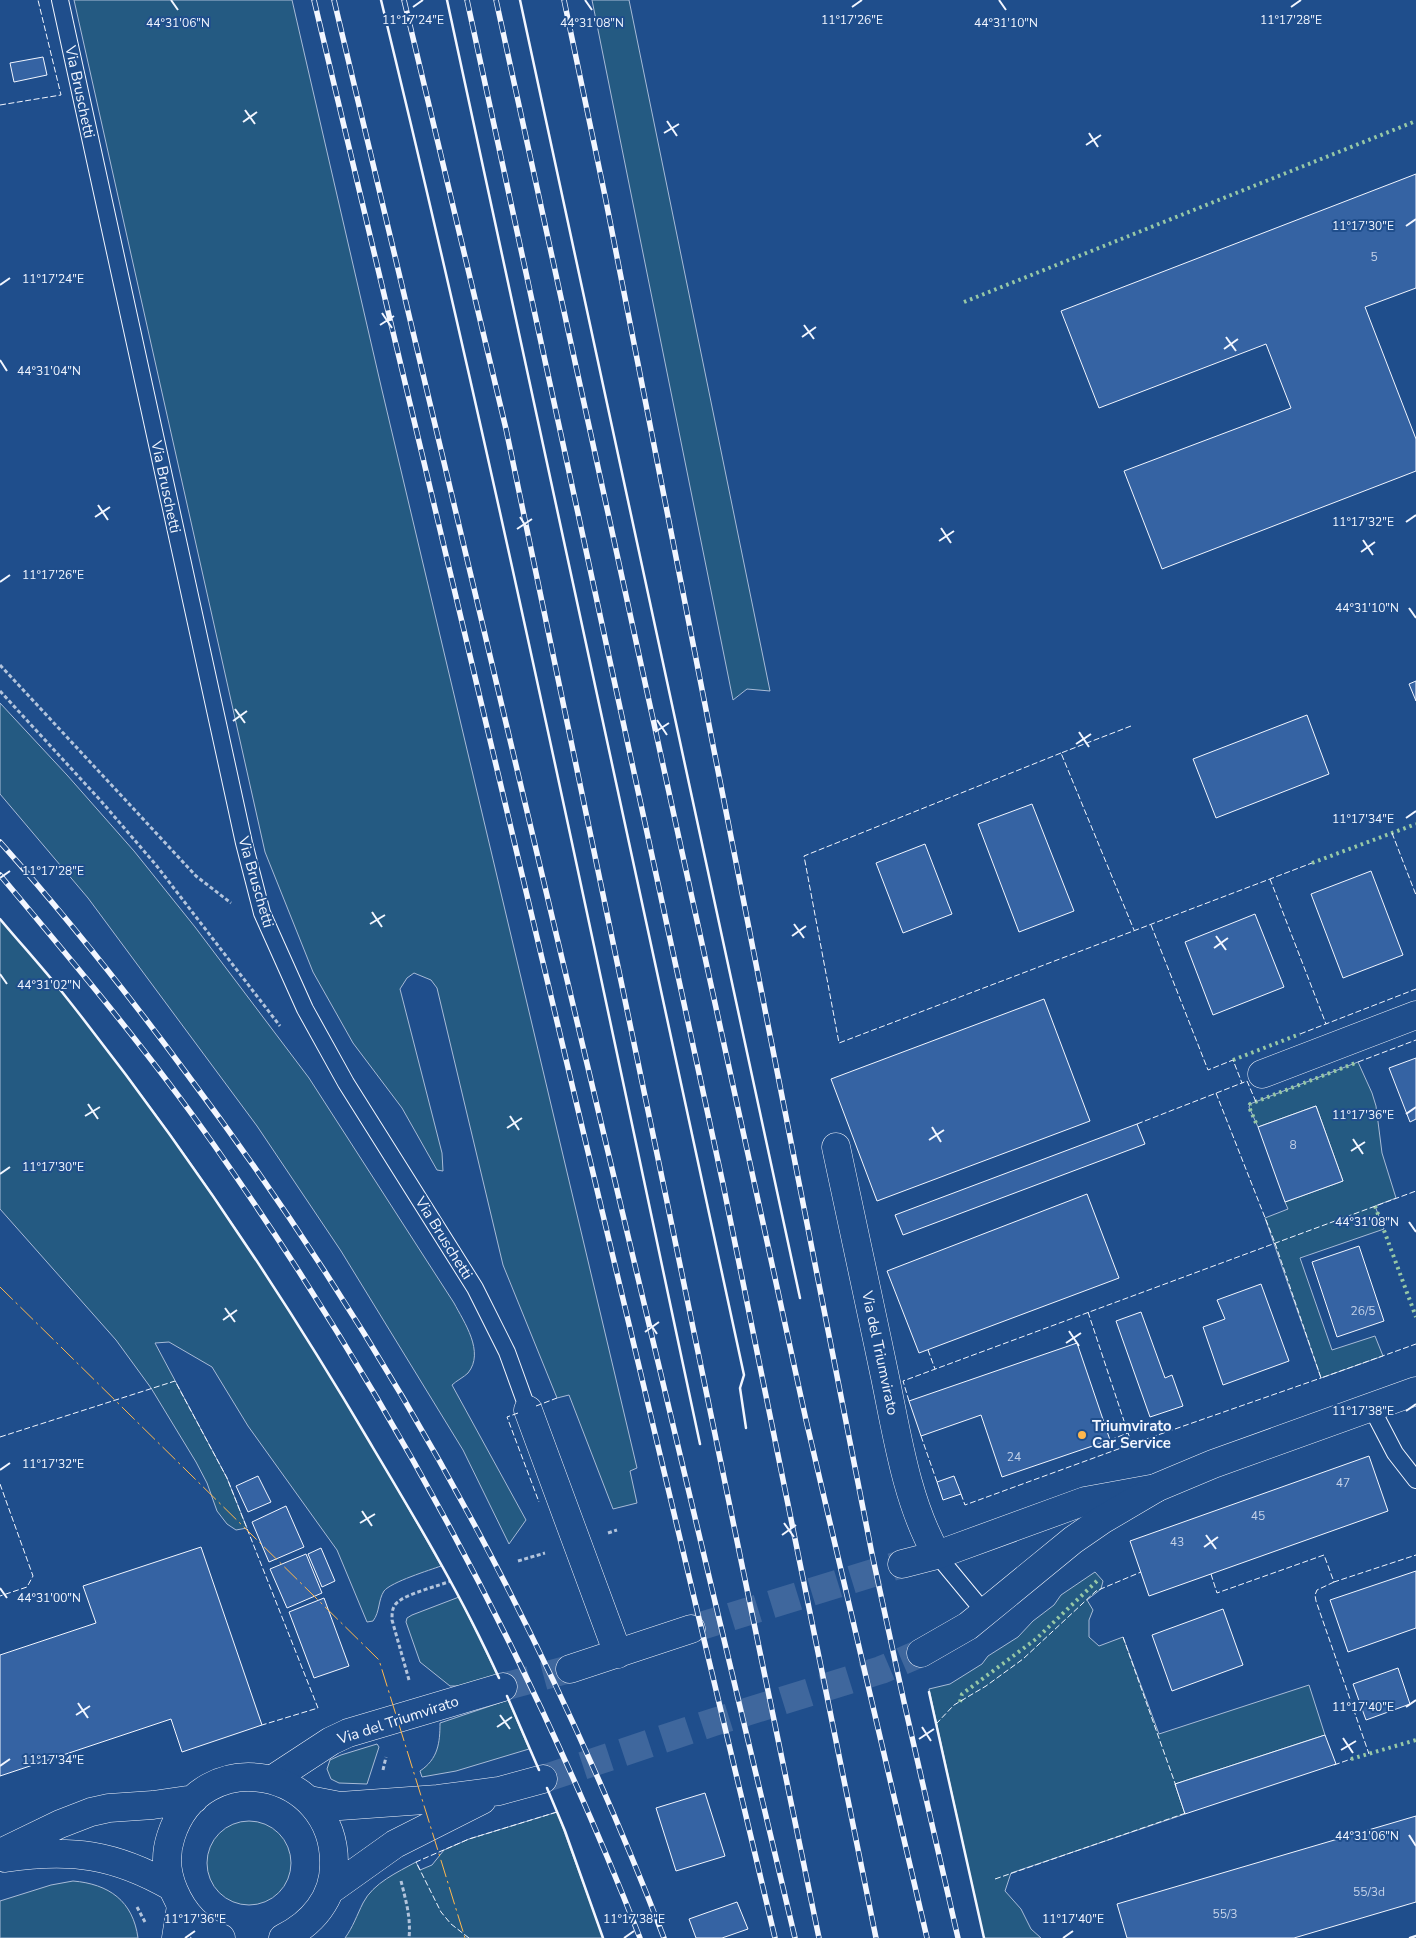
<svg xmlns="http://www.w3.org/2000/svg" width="1416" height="1938" font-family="'Nunito Sans',sans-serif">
<rect width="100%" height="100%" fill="#1f4e8c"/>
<path fill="#245a82" stroke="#a8bbd7" d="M74,0H292L381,386L637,1468L630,1471L637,1503L613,1509L569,1395L557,1398L503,1265L437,988L431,980L414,973L407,978L400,989L442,1153L443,1171L437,1170L402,1108L353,1043L313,972L265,852Z
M592,0H629L770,691L747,689L733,700Z
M0,703L67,775L134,851L195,927L309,1078L454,1303C464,1322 485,1352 468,1373C464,1377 456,1381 452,1385L526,1520L509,1544L463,1450L341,1251L257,1126L88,898L0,794Z
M0,919C20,943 42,967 61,991C206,1170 329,1366 441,1566C430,1570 391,1582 384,1591C378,1600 380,1612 373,1621L367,1622L337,1550L248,1426L212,1367L169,1342L155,1343L227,1478L247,1528L236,1530L227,1524L217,1511L207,1483L196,1462L151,1388L116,1340L0,1209Z
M1358,1062L1372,1093L1376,1106L1382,1153L1396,1198L1375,1206L1384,1229L1300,1258L1332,1350L1375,1336L1383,1356L1321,1378L1265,1218L1288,1209L1285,1202L1343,1181L1316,1106L1258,1127L1249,1107L1250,1104Z
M1095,1572L1103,1581L1101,1589L1087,1600L1093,1610L1089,1620V1637L1099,1646L1123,1637L1159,1734L1309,1685L1325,1735L1175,1784L1185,1814L1011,1873L1005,1891L1021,1909L1031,1929L1041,1938H984L929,1689L950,1684L982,1664L988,1656L1018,1637L1033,1621L1054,1605L1061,1595Z
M459,1597L497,1675L459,1686H450L420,1662L406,1622L407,1618L412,1615Z
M508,1700L529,1749L456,1771L422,1777L420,1771C438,1759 440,1743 440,1723Z
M377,1744L379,1747L367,1784L339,1783L331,1779L327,1769L330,1760L341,1755Z
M557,1812L603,1938H345C353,1927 357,1915 363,1903C373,1883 398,1872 416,1862L420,1870L432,1865L444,1850L469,1839Z
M207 1863a42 42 0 1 1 84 0a42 42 0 1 1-84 0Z
M73,1881C109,1884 133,1901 138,1938H0V1901L51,1885Z"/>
<path fill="#3563a3" stroke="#f2f6ff" d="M43,57L47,75L14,82L10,63Z
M1416,174V288L1365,307L1416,439V471L1162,569L1124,471L1291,408L1266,344L1099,408L1061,311Z
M1416,681V701L1409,684Z
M1307,715L1329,774L1216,818L1193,759Z
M1032,804L1074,911L1019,932L978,824Z
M925,844L952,914L903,933L876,863Z
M1371,871L1403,955L1343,978L1311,894Z
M1255,914L1284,987L1213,1015L1185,942Z
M1044,999L1090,1121L877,1201L831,1079Z
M1416,1058V1119L1410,1122L1389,1068Z
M1316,1106L1343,1181L1285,1202L1258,1127Z
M1137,1124L1145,1144L903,1235L895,1215Z
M1087,1194L1119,1278L919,1353L887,1271Z
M1359,1246L1384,1321L1337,1337L1312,1262Z
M1261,1284L1289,1361L1223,1385L1203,1327L1225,1319L1217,1300Z
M1141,1312L1165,1378L1172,1375L1183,1406L1150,1417L1116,1321Z
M1077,1343L1110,1440L1002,1477L981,1415L921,1436L909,1401Z
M1369,1456L1388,1511L1149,1596L1130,1541Z
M258,1476L271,1502L248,1512L236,1486Z
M954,1476L961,1494L943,1500L937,1482Z
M286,1506L304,1547L269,1562L252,1522Z
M201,1547L262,1725L182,1752L171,1719L0,1776V1655L96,1623L83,1586Z
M321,1548L335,1581L322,1587L308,1554Z
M306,1554L322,1593L287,1608L270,1569Z
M1416,1571V1628L1348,1652L1330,1600Z
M324,1598L349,1666L314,1678L289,1612Z
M1223,1609L1243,1665L1172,1691L1152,1635Z
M1398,1668L1410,1704L1366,1720L1353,1684Z
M1325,1735L1336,1764L1185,1814L1175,1784Z
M705,1793L725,1856L676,1871L656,1808Z
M1416,1816V1902L1294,1938H1127L1117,1904Z
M737,1902L748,1929L722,1938H696L689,1919Z"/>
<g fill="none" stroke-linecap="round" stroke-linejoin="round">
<path stroke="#3f679d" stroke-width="28" stroke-dasharray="28 14" stroke-linecap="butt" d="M691,1629L902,1564
M503,1687L570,1669"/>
<path stroke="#3f679d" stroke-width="28" stroke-dasharray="28 14" stroke-linecap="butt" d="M543,1779L714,1722L881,1670L921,1653"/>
<g stroke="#f2f6ff" stroke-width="18">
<path id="lane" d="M60,0L244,843L262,913L305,1009L346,1083L475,1288L507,1352L528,1410
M1371,1407L1395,1453L1416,1480
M937,1555L985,1613"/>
</g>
<g stroke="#f2f6ff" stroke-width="29">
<path id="street" d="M1262,1074L1416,1015
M836,1147C852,1223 869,1300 885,1377C897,1435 907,1503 937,1555
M528,1410L618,1654
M902,1564L937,1555L1085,1501L1156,1488
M570,1669L691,1629
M273,1779L331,1741L348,1733L503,1687
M176,1938L181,1906"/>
</g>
<g stroke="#f2f6ff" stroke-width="29">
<path id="secondary" d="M921,1653L968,1626L1073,1540L1102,1520L1158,1487L1213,1464L1416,1391
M309,1800L340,1806L438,1799L499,1791L543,1779
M0,1853L60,1824L91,1812L109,1808L153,1805L194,1799
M5,1858C70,1848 115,1854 172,1887
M329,1891L395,1844L482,1800
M221,1938C198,1930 183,1912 174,1891C166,1873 165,1854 171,1836C201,1742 336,1767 334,1865C334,1898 312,1924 283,1938"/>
</g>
<path stroke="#b3c4dc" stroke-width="3" stroke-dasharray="4 2.5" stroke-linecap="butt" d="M0,665L196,876L231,903
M0,691L101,801L156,865L280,1026
M608,1533L617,1530
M518,1561L545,1553
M409,1680L392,1620C392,1613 392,1606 398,1602C406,1594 438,1586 451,1581
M383,1770L386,1757
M401,1881C406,1901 411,1918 409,1938
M137,1907L145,1922"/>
<use href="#lane" stroke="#1f4e8c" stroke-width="16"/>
<use href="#street" stroke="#1f4e8c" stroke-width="28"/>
<use href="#secondary" stroke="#1f4e8c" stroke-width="28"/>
<g stroke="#f2f6ff" stroke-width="5.5">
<path id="rail" d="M314,0L775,1938
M334,0L795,1938
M404,0L506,429L666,1197L819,1938
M467,0L723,1184L876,1938
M496,0L806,1420L927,1938
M564,0L605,196L872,1554L904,1702L958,1938
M0,842C66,916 128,994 187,1074C385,1338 545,1630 664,1938
M0,875C74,963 148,1051 214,1145C387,1392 530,1657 640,1938"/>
</g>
<use href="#rail" stroke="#1f4e8c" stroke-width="4" stroke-dasharray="11" stroke-linecap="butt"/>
<path stroke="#97c8a6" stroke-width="4" stroke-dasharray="2.5 4" stroke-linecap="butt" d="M964,302L1416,121
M1312,863L1416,824
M1233,1060L1300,1034
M1256,1123L1249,1107L1250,1104L1358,1062
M1375,1206L1416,1317
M960,1702L962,1694L1036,1639L1098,1580
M1351,1759L1416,1740"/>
<path stroke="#f2f6ff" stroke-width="1" stroke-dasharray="6 2.5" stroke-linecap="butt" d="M0,105L61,95L38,0
M1131,726L1061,753L1134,930
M1061,753L804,856L839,1043L1312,863
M1392,833L1416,895
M1270,879L1326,1024
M1151,925L1208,1070L1233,1060L1242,1083L1247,1081L1256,1102
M1300,1034L1416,989
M1358,1062L1416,1040
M1216,1093L1275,1243L1321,1378L1416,1344
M1137,1124L1242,1083
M1088,1312L1128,1433
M928,1350L935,1369
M909,1401L903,1381L1416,1191
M536,1406L557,1398
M518,1413L507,1417L539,1502
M921,1436L937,1482
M0,1437L175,1381L227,1478L318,1708L262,1725
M1110,1440L1128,1433L1132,1444L1321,1378
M0,1484L33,1576L27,1587L0,1596
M961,1494L965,1505L1132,1444
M1211,1574L1217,1593L1324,1555L1334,1582L1416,1555
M1334,1582L1317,1590L1315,1595L1316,1601L1369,1754
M1123,1637L1176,1786
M936,1724L954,1705L986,1686L1023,1659L1096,1591L1141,1572
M1334,1765L1351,1759
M995,1879L1186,1813
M469,1938L451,1924L441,1912L416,1862L469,1839L557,1812"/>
<path stroke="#f2f6ff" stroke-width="2.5" d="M381,0C498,479 597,962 700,1444
M447,0L744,1375L740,1388L746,1428
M520,0L800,1298
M0,919C21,944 42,967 62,992C175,1134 277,1285 369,1441C415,1518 462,1596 499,1678
M929,1692L984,1938
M507,1696L539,1770
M547,1788L565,1831L603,1938
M1410,1938L1416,1936"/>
<path stroke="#ffb74d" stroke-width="1" stroke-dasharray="18 4 2.5 4" stroke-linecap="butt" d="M0,1287L379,1660L465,1938"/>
</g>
<path fill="none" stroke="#f2f6ff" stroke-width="2" d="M171,0L178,10M585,0L592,10M999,0L1006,10M413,7L423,0M852,7L862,0M1291,7L1301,0M245,110L255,124M667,121L677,136M243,122L257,112M664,133L679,124M1089,133L1098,147M1086,145L1101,135M1406,226L1416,219M0,285L10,278M382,313L392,328M380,325L394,316M804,325L814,339M802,337L816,327M1226,337L1236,351M1224,349L1238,339M0,360L7,371M98,505L108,520M95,517L110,507M520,517L529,531M1406,522L1416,515M941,528L951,543M517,529L532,519M1363,540L1373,555M939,541L954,531M1361,552L1375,542M0,582L10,575M1409,608L1416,618M235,709L245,723M657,720L667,735M233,721L247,711M655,732L669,723M1079,732L1089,747M1076,744L1091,734M1406,818L1416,811M0,878L10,871M372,912L382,927M370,924L385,915M794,924L804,938M792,936L806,926M1216,936L1226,950M1214,948L1228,938M0,974L7,984M88,1104L98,1119M1406,1114L1416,1107M85,1116L100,1107M510,1116L519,1130M932,1127L941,1142M507,1128L522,1118M1353,1139L1363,1154M929,1140L944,1130M1351,1151L1365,1142M0,1174L10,1167M1409,1222L1416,1232M225,1308L235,1322M647,1319L657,1334M223,1320L237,1310M1069,1331L1079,1346M645,1332L659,1322M1066,1343L1081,1333M1406,1411L1416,1404M0,1470L10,1463M362,1511L372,1526M360,1523L375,1514M784,1523L794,1537M782,1535L796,1525M1206,1535L1216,1549M1204,1547L1218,1537M0,1588L7,1598M78,1703L88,1718M1406,1707L1416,1700M76,1715L90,1706M500,1715L510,1729M497,1727L512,1717M922,1727L931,1741M1343,1738L1353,1753M919,1739L934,1729M1341,1750L1356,1741M0,1766L10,1759M1409,1835L1416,1846M185,1938L195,1931M624,1938L634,1931M1063,1938L1073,1931"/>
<circle fill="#ffb74d" stroke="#1f4e8c" stroke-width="2" cx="1082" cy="1435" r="5"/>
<g text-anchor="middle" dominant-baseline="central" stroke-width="4" stroke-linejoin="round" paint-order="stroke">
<g font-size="12" fill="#c3d1e8">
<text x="1374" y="257">5</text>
<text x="1293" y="1145">8</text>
<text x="1363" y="1311">26/5</text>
<text x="1014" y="1457">24</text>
<text x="1343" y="1483">47</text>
<text x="1258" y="1516">45</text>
<text x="1177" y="1542">43</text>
<text x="1369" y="1892">55/3d</text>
<text x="1225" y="1914">55/3</text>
</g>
<g font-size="15" fill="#f2f6ff" stroke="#1f4e8c">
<text transform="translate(80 92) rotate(78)">Via Bruschetti</text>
<text transform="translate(166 487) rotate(78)">Via Bruschetti</text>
<text transform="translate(256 882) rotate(74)">Via Bruschetti</text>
<text transform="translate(444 1238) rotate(58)">Via Bruschetti</text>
<text transform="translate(880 1353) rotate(78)">Via del Triumvirato</text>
<text transform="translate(398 1720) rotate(-18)">Via del Triumvirato</text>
</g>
<g font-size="15" font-weight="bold" fill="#f2f6ff" stroke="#1f4e8c" text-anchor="start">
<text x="1092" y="1426">Triumvirato<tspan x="1092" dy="17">Car Service</tspan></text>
</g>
</g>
<g font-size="12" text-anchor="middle" fill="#f2f6ff" stroke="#1f4e8c" stroke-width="4" stroke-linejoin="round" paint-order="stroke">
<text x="852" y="24">11°17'26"E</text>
<text x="413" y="24">11°17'24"E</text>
<text x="1291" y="24">11°17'28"E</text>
<text x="178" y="27">44°31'06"N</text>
<text x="592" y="27">44°31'08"N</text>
<text x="1006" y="27">44°31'10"N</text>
<text x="1363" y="230">11°17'30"E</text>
<text x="53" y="283">11°17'24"E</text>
<text x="49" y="375">44°31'04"N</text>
<text x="1363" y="526">11°17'32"E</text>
<text x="53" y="579">11°17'26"E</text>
<text x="1367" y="612">44°31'10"N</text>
<text x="1363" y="823">11°17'34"E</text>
<text x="53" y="875">11°17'28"E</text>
<text x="49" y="989">44°31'02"N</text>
<text x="1363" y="1119">11°17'36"E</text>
<text x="53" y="1171">11°17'30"E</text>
<text x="1367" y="1226">44°31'08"N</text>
<text x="1363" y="1415">11°17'38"E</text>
<text x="53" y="1468">11°17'32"E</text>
<text x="49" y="1602">44°31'00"N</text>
<text x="1363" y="1711">11°17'40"E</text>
<text x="53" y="1764">11°17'34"E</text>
<text x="1367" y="1840">44°31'06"N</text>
<text x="195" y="1923">11°17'36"E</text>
<text x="634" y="1923">11°17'38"E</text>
<text x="1073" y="1923">11°17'40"E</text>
</g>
</svg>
